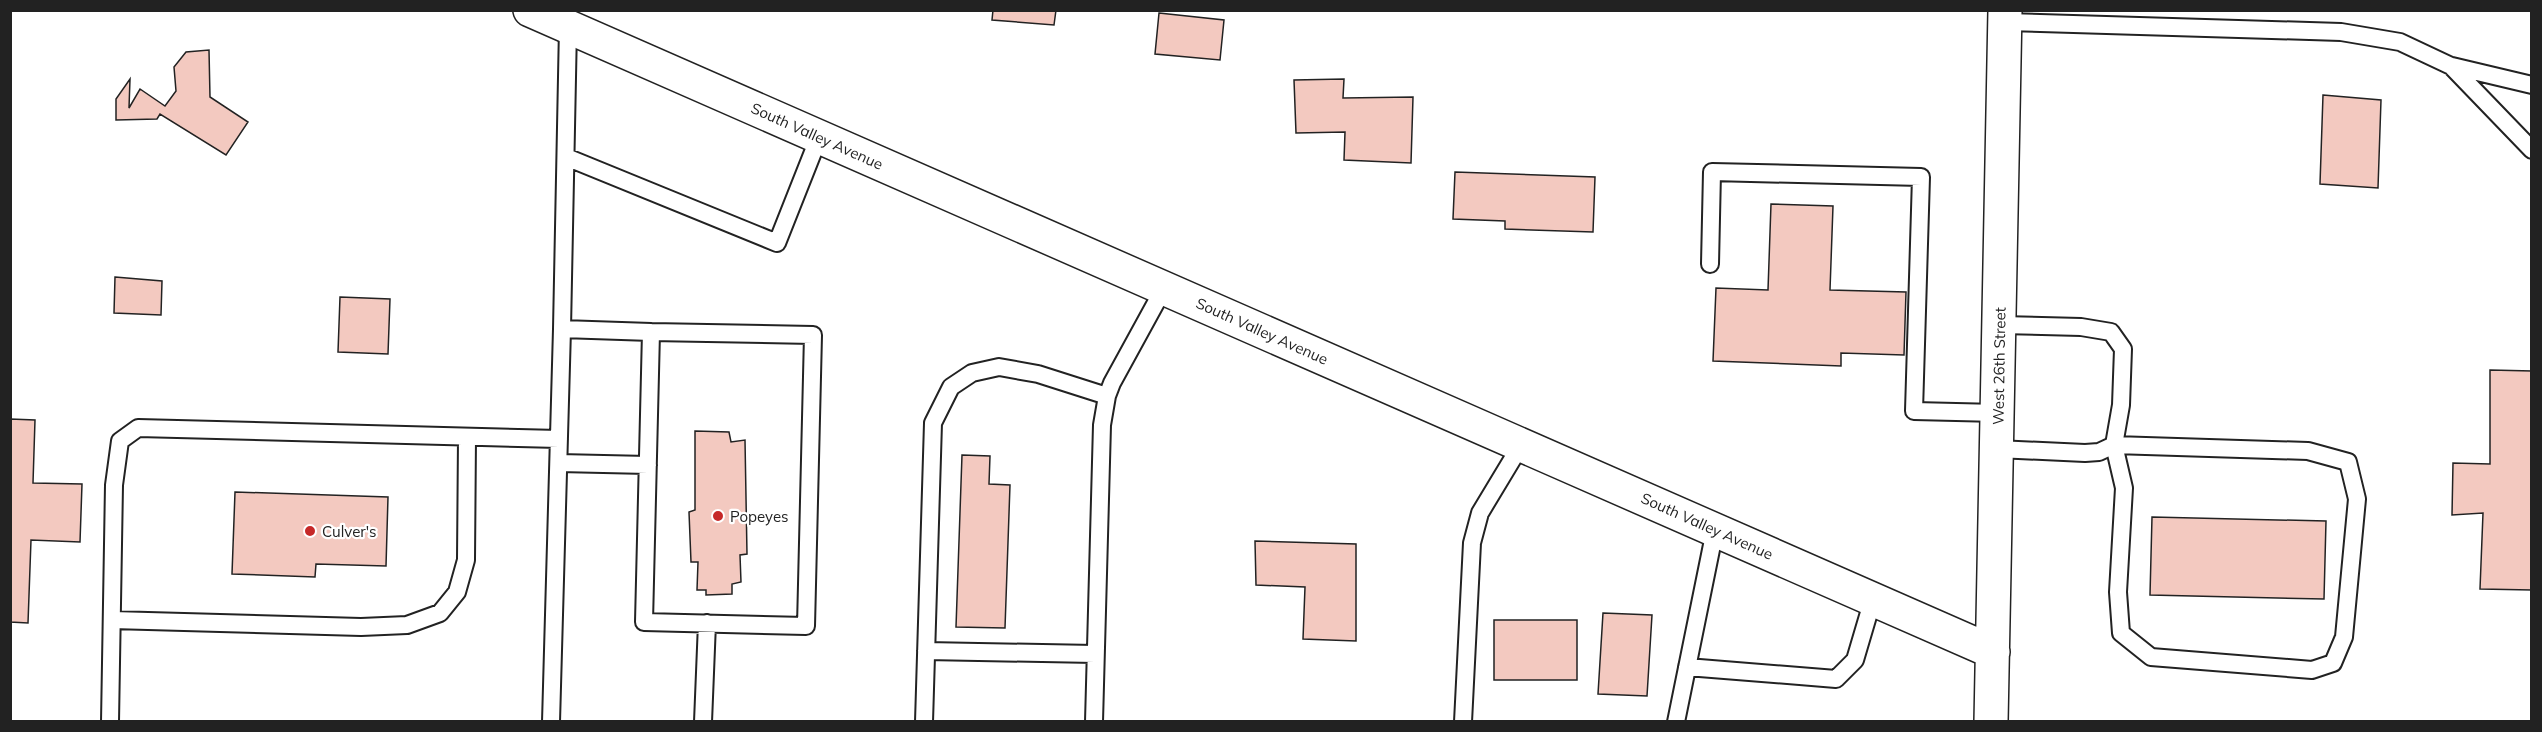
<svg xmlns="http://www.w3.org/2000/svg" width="2542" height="732" font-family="Mulish,sans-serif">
<rect width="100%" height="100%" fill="#fff"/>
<path fill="#f3c9c0" stroke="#222" stroke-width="1.5" d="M993,10H1056L1054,25L992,20Z
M1159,13L1224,20L1220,60L1155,54Z
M209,50L210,97L248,122L226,155L160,114L157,119L116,120V99L130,79L129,108L140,89L165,106L176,91L174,67L186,52Z
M1344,79L1343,98L1413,97L1411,163L1344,160L1345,132L1296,133L1294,80Z
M2323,95L2381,100L2378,188L2320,184Z
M1455,172L1595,177L1593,232L1505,229V221L1453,219Z
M1771,204L1833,206L1830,290L1906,292L1904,355L1841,353V366L1713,361L1716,288L1768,290Z
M115,277L162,281L161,315L114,313Z
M340,297L390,299L388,354L338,352Z
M2490,370L2532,371V590L2480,589L2483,513L2452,515L2453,463L2490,464Z
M10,419L35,420L33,483L82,484L80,542L31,540L28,623L10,622Z
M695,431L729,432L731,442L745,440L747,554L740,555L741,582L732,584V594L706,595V590H697L698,562H691L689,512L695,510Z
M962,455L990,456L989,484L1010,485L1005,628L956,627Z
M235,492L388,497L386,566L316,564L315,577L232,574Z
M2152,517L2326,521L2324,599L2150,595Z
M1255,541L1356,544V641L1303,639L1305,587L1256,585Z
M1603,613L1652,615L1647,696L1598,694Z
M1494,620H1577V680H1494Z"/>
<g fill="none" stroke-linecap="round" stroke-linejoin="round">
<g stroke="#222" stroke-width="20">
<path id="service" d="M2005,22L2341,32L2400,42L2451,66L2532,150
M2452,66L2532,85
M566,157L777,243L819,137
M1710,264L1712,172L1921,177L1914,411L1998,413
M562,329L651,332
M651,332L813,335L806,626L644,622Z
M2114,445L2308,451L2348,462L2357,499L2344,637L2333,663L2312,670L2151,657L2121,633L2118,592L2124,488Z
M1997,449L2085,453L2099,452L2114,445L2121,405L2123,349L2111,332L2081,327L2000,325
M559,463L648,465
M112,620L361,627L407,625L440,613L457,592L466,560L467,438
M926,651L1095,654
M1687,667L1836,679L1855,660L1873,599
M110,722L114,485L120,441L138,428L559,439
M551,722L562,329L568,27
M703,722L707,623
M924,722L933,423L951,387L972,373L999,367L1038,374L1107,396
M1094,722L1102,425L1107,396L1112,383L1164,288
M1463,722L1472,543L1480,513L1521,445
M1676,722L1715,530"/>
</g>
<g stroke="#222" stroke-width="36">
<path id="minor" d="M530,10L1993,652
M1991,722L2005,10"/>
</g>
<use href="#service" stroke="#fff" stroke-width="16"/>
<use href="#minor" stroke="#fff" stroke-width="33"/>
</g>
<g fill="#c62828" stroke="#fff" stroke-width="2">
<circle cx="718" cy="516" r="6"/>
<circle cx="310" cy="531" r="6"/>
</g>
<g text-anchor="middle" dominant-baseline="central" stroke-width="4.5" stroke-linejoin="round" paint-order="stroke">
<g font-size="15" fill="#222" stroke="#fff">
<text transform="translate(817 136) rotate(24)">South Valley Avenue</text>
<text transform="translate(1262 331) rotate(24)">South Valley Avenue</text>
<text transform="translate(1999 366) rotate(-89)">West 26th Street</text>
<text transform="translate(1707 526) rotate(24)">South Valley Avenue</text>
</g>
<g font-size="15" fill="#222" stroke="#fff" text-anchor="start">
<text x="730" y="516">Popeyes</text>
<text x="322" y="531">Culver's</text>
</g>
</g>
<rect width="2542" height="732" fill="none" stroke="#222222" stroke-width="24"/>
</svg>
